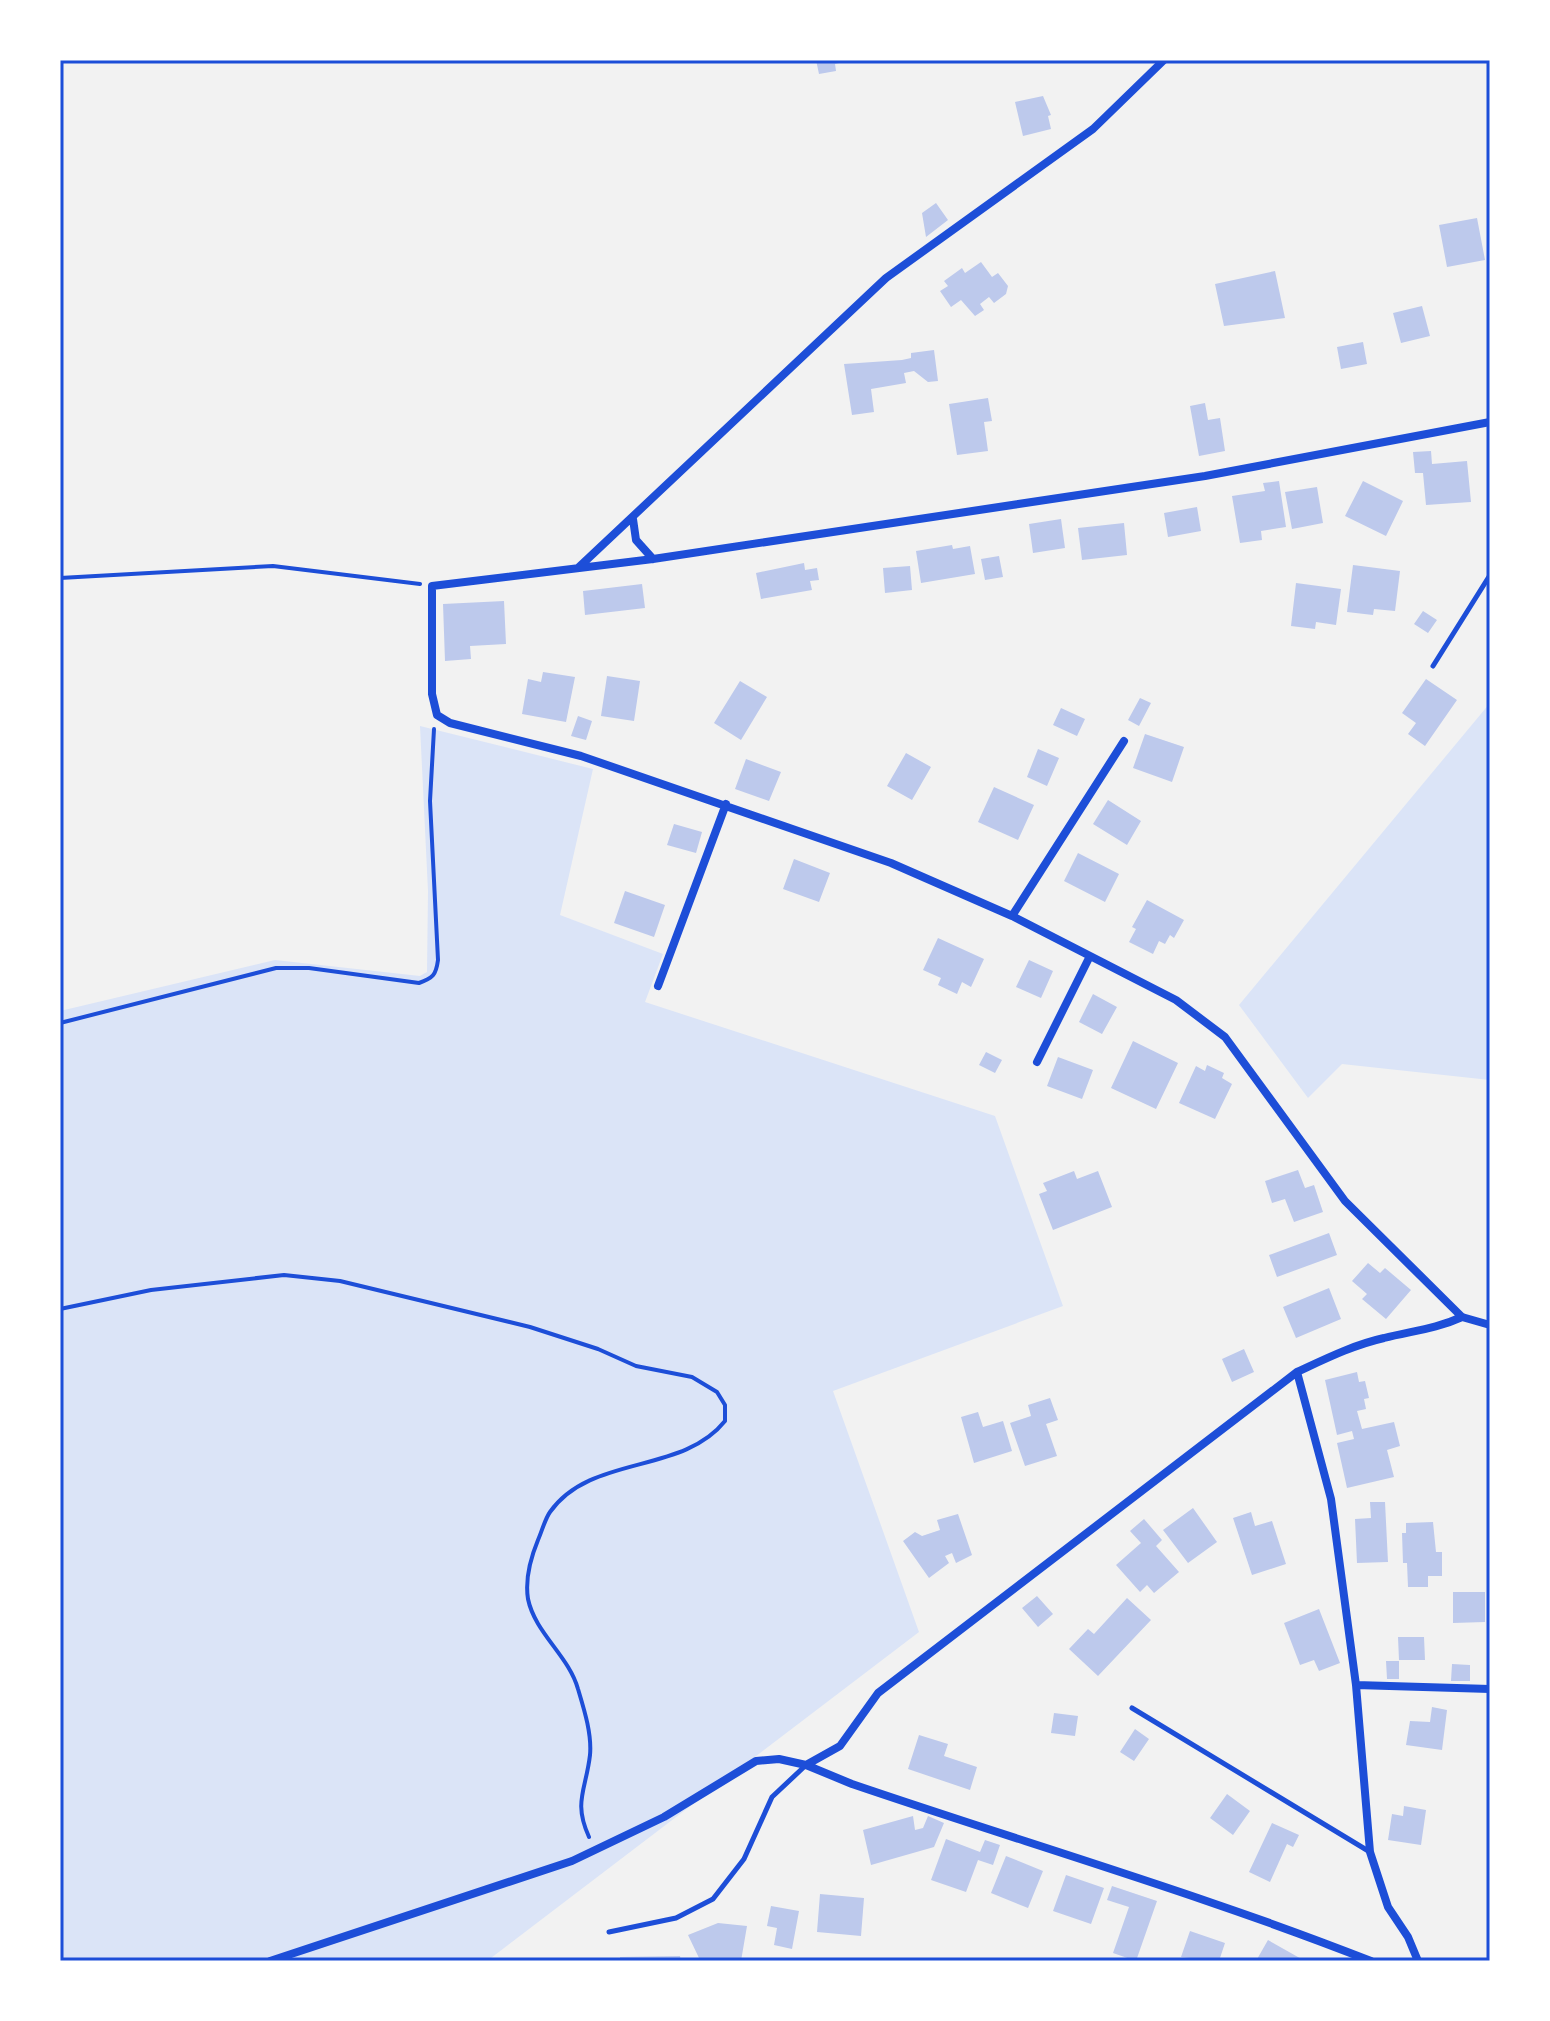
<svg xmlns="http://www.w3.org/2000/svg" width="1550" height="2021" font-family="Ubuntu,sans-serif">
<rect width="100%" height="100%" fill="#f2f2f2"/>
<path fill="#dbe4f7" d="M1490,703V1080L1342,1064L1308,1098L1239,1005Z
M420,726L593,769L560,915L663,954L645,1002L995,1116L1063,1306L833,1391L919,1632L487,1961H60V1011L275,960L420,976L427,972L428,891Z"/>
<path fill="#bdc9ec" d="M816,60H846L847,61L835,64L836,71L819,74Z
M1043,96L1051,115L1048,116L1051,129L1023,136L1015,102Z
M936,203L948,220L926,237L922,213Z
M1477,218L1485,260L1447,267L1439,225Z
M981,262L992,277L998,273L1008,286L1006,294L994,303L989,297L980,304L984,310L975,316L961,300L951,307L940,291L948,286L944,281L962,268L965,273Z
M1275,271L1285,318L1224,326L1215,284Z
M1422,306L1430,336L1401,343L1393,313Z
M1363,342L1367,364L1341,369L1337,347Z
M934,350L938,381L928,382L914,371L904,373L906,383L871,389L874,412L852,415L844,364L902,360L911,358V353Z
M988,398L992,421L984,422L988,451L957,455L949,404Z
M1205,403L1208,420L1220,418L1225,451L1199,456L1190,406Z
M1431,451L1432,464L1467,461L1471,502L1426,505L1423,473H1415L1413,452Z
M1279,481L1286,527L1261,531L1262,540L1240,543L1232,496L1265,491L1263,483Z
M1363,481L1403,501L1386,536L1345,516Z
M1317,487L1323,523L1292,529L1285,492Z
M1197,507L1201,531L1168,537L1164,513Z
M1061,519L1065,548L1033,553L1029,524Z
M1124,523L1127,555L1082,560L1078,528Z
M952,545L953,549L970,546L975,574L921,583L916,551Z
M999,556L1003,577L985,580L981,559Z
M804,563L805,570L817,568L819,580L810,581L812,590L761,599L756,573Z
M1353,565L1400,571L1395,611L1374,609L1373,615L1347,612Z
M910,566L912,590L885,593L883,568Z
M1296,583L1341,589L1336,625L1316,622L1315,629L1291,626Z
M642,584L645,608L585,615L583,591Z
M504,601L506,644L470,646L471,659L445,661L443,604Z
M1423,611L1437,620L1428,633L1414,624Z
M543,672L575,677L566,722L522,714L528,679L541,682Z
M607,676L640,681L634,721L601,716Z
M1426,679L1457,700L1425,746L1408,734L1416,723L1402,713Z
M740,681L767,697L741,740L714,723Z
M1140,698L1151,703L1139,726L1128,720Z
M1061,708L1085,719L1077,736L1053,725Z
M578,716L592,721L586,740L571,736Z
M1145,734L1184,747L1172,782L1133,768Z
M1038,749L1059,758L1047,786L1027,777Z
M906,753L931,767L912,800L887,786Z
M746,759L781,772L769,801L735,789Z
M994,787L1034,805L1018,840L978,822Z
M1108,800L1141,821L1127,845L1093,824Z
M674,824L702,832L696,853L667,845Z
M1078,853L1119,874L1105,902L1064,881Z
M794,859L830,873L819,902L783,889Z
M625,891L665,905L654,937L614,923Z
M1147,900L1184,920L1174,938L1170,935L1165,944L1159,941L1153,954L1129,942L1136,929L1132,927Z
M938,938L984,959L971,987L962,982L957,994L938,985L941,978L923,970Z
M1029,960L1053,971L1041,998L1016,987Z
M1093,994L1117,1007L1102,1034L1079,1022Z
M1133,1041L1178,1063L1156,1109L1111,1088Z
M986,1052L1002,1060L995,1073L979,1065Z
M1058,1057L1093,1070L1082,1099L1047,1086Z
M1207,1065L1224,1073L1222,1078L1232,1084L1215,1119L1179,1103L1196,1066L1205,1071Z
M1298,1170L1305,1188L1314,1185L1323,1212L1294,1222L1285,1199L1272,1203L1265,1181Z
M1074,1171L1077,1179L1098,1171L1112,1207L1053,1230L1039,1194L1047,1191L1043,1183Z
M1329,1233L1337,1255L1277,1277L1269,1255Z
M1368,1263L1380,1273L1385,1268L1411,1290L1386,1319L1362,1299L1367,1294L1352,1281Z
M1329,1288L1341,1319L1296,1338L1283,1307Z
M1244,1349L1254,1372L1232,1382L1222,1359Z
M1357,1372L1359,1382L1365,1381L1369,1398L1364,1399L1366,1409L1357,1411L1362,1429L1394,1422L1400,1446L1387,1450L1394,1477L1347,1488L1337,1443L1354,1439L1352,1431L1337,1435L1325,1380Z
M1050,1398L1058,1420L1046,1424L1057,1456L1025,1466L1010,1423L1031,1416L1028,1405Z
M978,1412L983,1427L1003,1421L1012,1451L974,1463L961,1417Z
M1370,1502H1385L1388,1562L1357,1563L1355,1519L1371,1518Z
M1193,1508L1217,1542L1188,1563L1163,1530Z
M1251,1512L1255,1526L1272,1521L1286,1564L1252,1575L1233,1518Z
M958,1514L972,1555L956,1563L952,1553L945,1556L949,1563L929,1578L903,1541L915,1532L922,1536L940,1530L937,1520Z
M1144,1519L1162,1540L1156,1546L1179,1572L1154,1593L1147,1585L1140,1592L1116,1565L1141,1543L1130,1531Z
M1433,1522L1436,1552H1442V1576H1428V1587H1408L1407,1563H1403L1402,1533H1406V1523Z
M1453,1592H1485V1622L1453,1623Z
M1037,1596L1053,1614L1038,1627L1022,1608Z
M1127,1598L1151,1620L1098,1676L1069,1649L1088,1629L1094,1634Z
M1319,1609L1340,1663L1319,1671L1314,1660L1300,1665L1284,1623Z
M1398,1637H1424L1425,1660H1399Z
M1386,1661H1399V1679H1387Z
M1452,1664L1470,1665V1681H1451Z
M1432,1707L1447,1710L1442,1750L1406,1745L1410,1721L1430,1722Z
M1054,1713L1078,1716L1075,1736L1051,1733Z
M1135,1729L1149,1739L1134,1761L1120,1752Z
M919,1735L948,1744L944,1756L977,1767L970,1790L908,1769Z
M1227,1794L1250,1811L1233,1835L1210,1818Z
M1404,1806L1426,1810L1421,1845L1388,1840L1392,1814L1403,1816Z
M913,1816L915,1830L923,1828L928,1816L944,1823L934,1847L871,1865L863,1830Z
M1272,1823L1299,1835L1293,1847L1287,1844L1270,1882L1249,1872Z
M946,1839L980,1852L985,1840L1000,1845L993,1865L978,1860L966,1892L931,1880Z
M1006,1856L1043,1871L1028,1908L991,1893Z
M1066,1875L1104,1888L1091,1924L1053,1911Z
M1112,1886L1157,1901L1136,1961L1113,1953L1129,1907L1107,1900Z
M820,1894L864,1898L861,1936L817,1932Z
M771,1906L799,1911L792,1949L774,1945L777,1928L767,1926Z
M718,1923L747,1926L741,1961L699,1958L688,1935Z
M1190,1931L1225,1943L1219,1961L1181,1957Z
M1268,1940L1305,1961H1256Z
M680,1956L681,1961H620V1957Z"/>
<g fill="none" stroke-linecap="round" stroke-linejoin="round">
<path stroke="#1d4ed8" stroke-width="4" d="M60,578L273,566L420,584
M60,1023L276,968H309L419,983C433,978 436,975 438,960L430,801L434,729
M60,1309L151,1290L284,1275L340,1281L530,1327L598,1349L636,1366L692,1377L717,1392L725,1405V1421C682,1475 591,1454 550,1512C545,1519 542,1531 538,1540C531,1557 525,1580 528,1599C535,1633 569,1656 578,1689C584,1709 592,1734 590,1755C586,1790 573,1802 589,1837"/>
<path stroke="#1d4ed8" stroke-width="5" d="M1433,666L1490,575
M1132,1708L1370,1852
M609,1932L676,1918L713,1899L744,1859L772,1797L805,1766"/>
<path stroke="#1d4ed8" stroke-width="8" d="M1490,422L1205,476L653,559L432,586V694L437,715L450,723L581,756L891,863L1012,916L1176,1000L1225,1037L1345,1201L1462,1317L1490,1325
M633,519L636,540L653,559
M578,568L886,278L1093,129L1164,60
M1012,916L1124,741
M658,986L726,804
M1037,1062L1089,958
M1297,1372L1331,1499L1356,1685L1370,1852L1388,1907L1408,1937L1418,1961
M1356,1685L1490,1689
M806,1765L840,1746L878,1693L1297,1372C1325,1359 1353,1345 1384,1338C1411,1331 1436,1329 1462,1317
M270,1961L572,1861L664,1817L756,1761L779,1759L806,1765L852,1784C1025,1843 1201,1894 1371,1961"/>
</g>
<rect width="1550" height="2021" fill="none" stroke="#ffffff" stroke-width="124"/>
<rect x="62" y="62" width="1426" height="1897" fill="none" stroke="#1d4ed8" stroke-width="3"/>
</svg>
